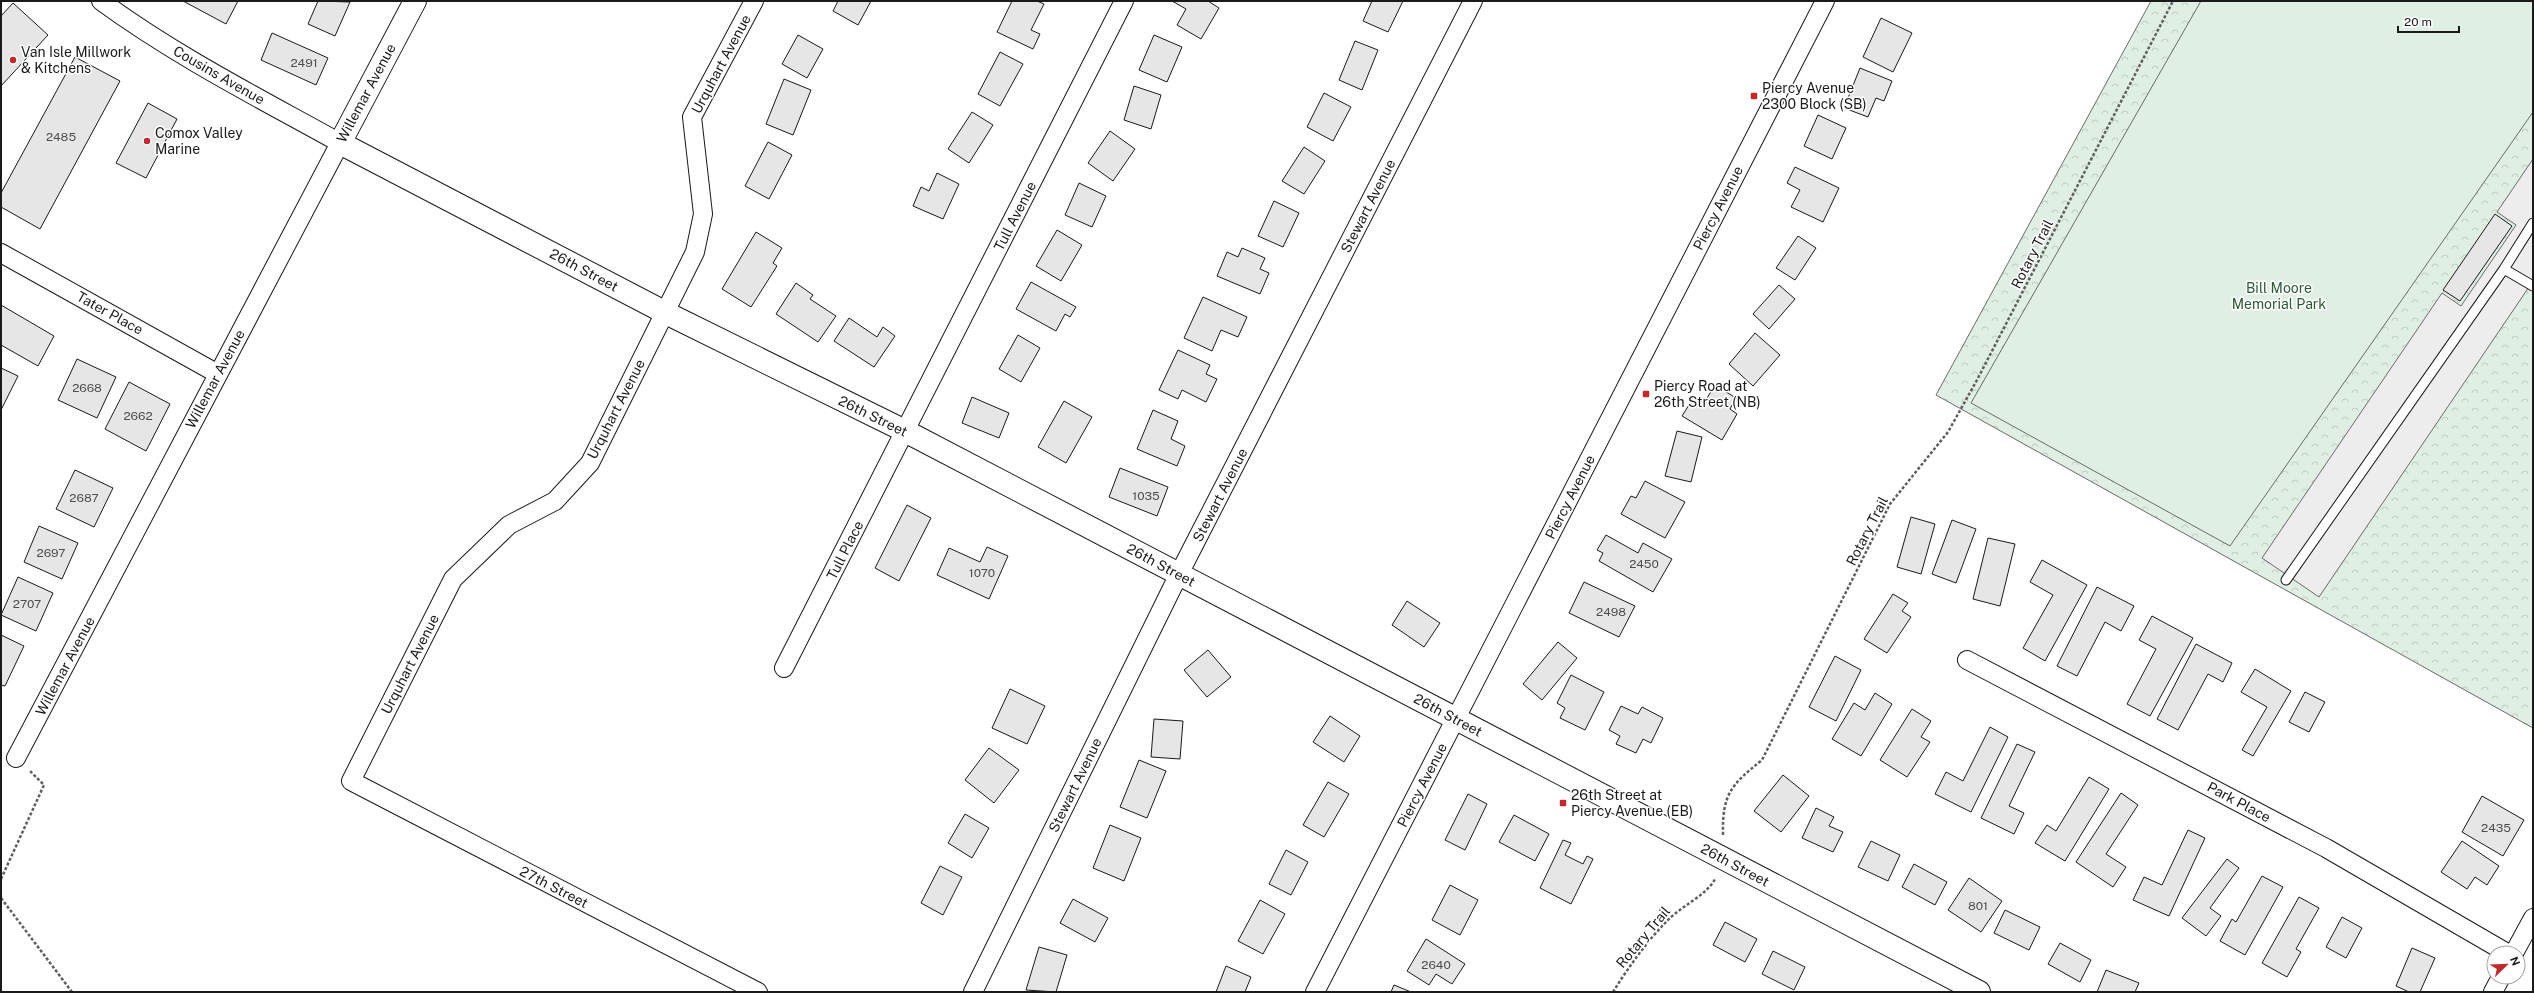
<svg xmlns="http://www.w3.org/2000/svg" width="2534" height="993" font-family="'Public Sans',sans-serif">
<defs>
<pattern id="forest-crowns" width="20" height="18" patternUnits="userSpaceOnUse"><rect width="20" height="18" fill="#e0efe3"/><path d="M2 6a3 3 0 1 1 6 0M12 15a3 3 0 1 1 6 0" fill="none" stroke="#c0ccc2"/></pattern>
</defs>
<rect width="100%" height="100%" fill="#fff"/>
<path fill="url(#forest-crowns)" stroke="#6a6a6a" d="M2151,1H2533V728L1936,395Z"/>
<path fill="#e0efe3" stroke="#6a6a6a" d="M2201,1H2533V112L2230,546L1971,403Z"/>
<path fill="#ededed" stroke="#6a6a6a" d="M2533,159V281L2319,597L2262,558L2442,293L2461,306L2516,225L2497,212Z"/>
<path fill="#e6e6e6" stroke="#1a1a1a" d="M183,1H238L226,24Z
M318,1L350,2L335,36L308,24Z
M838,1H871L858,25L833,11Z
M1012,1H1037L1044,4L1031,30L1040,34L1033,49L997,32Z
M1208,1L1219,8L1201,39L1177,25L1186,9L1172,1Z
M1372,1H1403L1388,32L1363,21Z
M13,3L48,35L1,86V16Z
M1881,18L1912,33L1893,72L1863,57Z
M272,33L328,58L316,85L261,60Z
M798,35L823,49L807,78L782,64Z
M1154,35L1182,47L1167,82L1139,70Z
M1355,41L1378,50L1362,90L1339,80Z
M1000,52L1023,64L1000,106L978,94Z
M75,57L120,81L40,229L1,207V193Z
M1860,68L1892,81L1884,101L1876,98L1868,117L1844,108Z
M784,79L811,90L793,135L766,124Z
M1134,86L1161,95L1151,129L1124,120Z
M1324,93L1351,107L1333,141L1307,127Z
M148,103L177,119L146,178L116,163Z
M972,112L993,125L969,163L948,149Z
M1818,115L1846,128L1832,159L1804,146Z
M1110,131L1135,149L1113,181L1088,163Z
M768,142L792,155L769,199L745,186Z
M1304,147L1325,161L1304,194L1282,181Z
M1795,167L1839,188L1823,222L1791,207L1800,190L1787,183Z
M937,173L959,184L943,219L913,206L921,187L929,191Z
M1079,183L1106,196L1092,227L1065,215Z
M1274,201L1299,213L1283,247L1258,236Z
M2495,214L2512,226L2460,301L2443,290Z
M1057,230L1082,245L1061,281L1036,266Z
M756,232L782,248L773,263L777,266L751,307L722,289Z
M1798,236L1816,248L1795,280L1776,268Z
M1242,248L1265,258L1260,269L1269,273L1260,294L1217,276L1227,252L1238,257Z
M1031,282L1076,307L1070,317L1065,314L1056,331L1016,309Z
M796,283L813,295L810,299L836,316L818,342L776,314Z
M1779,285L1795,299L1769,329L1753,314Z
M1203,297L1247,317L1238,337L1221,330L1212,351L1184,338Z
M1,305L54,336L38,366L1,345Z
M849,318L877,337L883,327L895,336L874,367L834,341Z
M1755,333L1780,355L1753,386L1729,364Z
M1018,335L1040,348L1021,382L999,369Z
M1178,350L1210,365L1206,374L1217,379L1206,402L1182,390L1178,399L1159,390Z
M77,359L116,377L97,418L58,400Z
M1,368L18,376L1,410Z
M129,382L170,404L146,451L105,429Z
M1715,385L1736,398L1730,409L1737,414L1722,440L1682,416L1694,397L1704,403Z
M972,397L1009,413L999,438L962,423Z
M1064,401L1092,417L1066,463L1038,447Z
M1153,410L1178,421L1171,439L1185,446L1177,466L1137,449Z
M1677,431L1702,437L1691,482L1665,476Z
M1120,468L1168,487L1157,516L1109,497Z
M75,470L113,488L94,527L56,509Z
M1645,481L1685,502L1665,538L1621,514L1631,496L1636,498Z
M907,505L931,518L899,581L875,568Z
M1911,517L1935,524L1921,574L1897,567Z
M1952,520L1976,529L1956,583L1932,574Z
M39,526L78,543L62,579L24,562Z
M1606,535L1638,553L1643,543L1672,559L1653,592L1599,561L1603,553L1597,550Z
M1988,538L2015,544L2000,606L1973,599Z
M987,547L1008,556L989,599L937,575L949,548L980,562Z
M2042,560L2087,585L2045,661L2023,648L2053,595L2030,582Z
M18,577L53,593L36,631L1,615Z
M1584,582L1635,606L1619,637L1569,613Z
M2097,587L2134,606L2121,631L2105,622L2077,676L2057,666Z
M1893,594L1908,603L1902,611L1911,617L1887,653L1864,639Z
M1407,601L1440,623L1424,647L1392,625Z
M2152,616L2193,638L2150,716L2127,704L2156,649L2139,640Z
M1,635L24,646L5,686L1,685Z
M1558,642L1577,658L1542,700L1523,684Z
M2196,644L2232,663L2223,682L2208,674L2178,730L2157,719Z
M1208,650L1231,677L1207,697L1184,670Z
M1835,656L1861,670L1836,721L1809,707Z
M2255,669L2291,691L2253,756L2242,750L2267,707L2241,692Z
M1571,675L1604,692L1585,730L1560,718L1565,708L1557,703Z
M1010,689L1045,706L1027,744L992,728Z
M2305,692L2325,702L2309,732L2289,722Z
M1875,693L1892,704L1861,756L1832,739L1854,703L1865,710Z
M1621,706L1638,714L1642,707L1663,718L1651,743L1643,739L1636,753L1616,744L1620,736L1609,730Z
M1912,709L1931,721L1921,737L1930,742L1907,777L1880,760Z
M1330,716L1360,736L1344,762L1313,742Z
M1154,719L1183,721L1180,759L1151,757Z
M1990,727L2008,737L1971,812L1935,794L1946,772L1963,781Z
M2017,744L2035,752L2009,806L2024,813L2014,834L1981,818Z
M989,748L1019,770L994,803L965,780Z
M1139,760L1166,771L1147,818L1120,807Z
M1783,775L1809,796L1781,832L1754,811Z
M2089,777L2109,789L2065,861L2035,843L2047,825L2056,831Z
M1328,782L1349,794L1324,837L1303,825Z
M2121,793L2138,805L2106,854L2126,867L2113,887L2076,862Z
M1468,794L1487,804L1465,850L1445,840Z
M2482,796L2524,820L2503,856L2462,832Z
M1816,808L1834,817L1829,826L1843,832L1833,852L1802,838Z
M965,814L989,828L972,858L948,843Z
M1514,815L1549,834L1535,861L1499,842Z
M1110,825L1141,838L1124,881L1093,868Z
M2188,830L2205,838L2169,916L2133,900L2144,877L2162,885Z
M1563,840L1571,843L1565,855L1583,864L1587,856L1593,859L1571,904L1540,888Z
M1871,841L1900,855L1888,881L1858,867Z
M2462,841L2499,866L2487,885L2475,877L2467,889L2441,872Z
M1286,850L1308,862L1291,895L1269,884Z
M2227,859L2239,868L2210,908L2221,916L2206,936L2182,918Z
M1914,864L1947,882L1935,905L1902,887Z
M940,866L962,877L943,915L921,903Z
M2262,876L2283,887L2245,955L2220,941L2232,919L2236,922Z
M1969,878L2002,901L1981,932L1948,910Z
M1450,885L1478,900L1460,935L1432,920Z
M2299,897L2319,908L2296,949L2301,952L2287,977L2262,963Z
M1073,899L1108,918L1095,942L1060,923Z
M1260,900L1285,914L1263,954L1238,941Z
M2005,910L2040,927L2029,950L1994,933Z
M2342,917L2362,928L2346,958L2326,947Z
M1725,922L1757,939L1745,962L1713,945Z
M1426,939L1465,964L1452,984L1436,974L1429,985L1407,971Z
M2060,943L2091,960L2080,982L2048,964Z
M1039,947L1067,955L1056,992L1026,990Z
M2412,948L2435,958L2420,992H2409L2396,986Z
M1773,951L1805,967L1794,990L1762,974Z
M1226,966L1251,977L1245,992H1216Z
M2106,970L2139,983L2135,992H2097Z
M1394,985L1411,992H1391Z"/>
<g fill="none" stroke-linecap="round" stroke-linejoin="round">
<g stroke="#1a1a1a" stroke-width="11">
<path id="lane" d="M2504,269L2533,286
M2286,580L2504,269L2533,223"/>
</g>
<g stroke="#1a1a1a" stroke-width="20">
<path id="street" d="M754,1L692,117L703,214L695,252L590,463L555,501L509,525L453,579L351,781L758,992
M1,253L218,374
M1967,660L2326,848L2507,953
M784,668L1124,1
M16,758L340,143C259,98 176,56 101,1
M2514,953L2533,918
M973,992L1179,574L1473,1
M1315,992L1825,1
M2493,992L2501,977"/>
</g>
<g stroke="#1a1a1a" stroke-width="24">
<path id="secondary" d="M415,1L340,143L666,313L905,431L1979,992"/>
</g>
<path stroke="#5f5f5f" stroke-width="2.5" stroke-dasharray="3 2" stroke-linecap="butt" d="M1723,835C1722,794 1731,785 1762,760L1890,504L1948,432L1977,380L2173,1
M1,879L44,785L30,771
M1,898L72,992
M1613,992C1628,968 1647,941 1667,921C1681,906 1707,895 1715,879"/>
<use href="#lane" stroke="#fff" stroke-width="9"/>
<use href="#street" stroke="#fff" stroke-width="18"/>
<use href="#secondary" stroke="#fff" stroke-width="22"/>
</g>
<g fill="#c62828" stroke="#fff" stroke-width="1.5">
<circle cx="13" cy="60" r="4"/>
<rect x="1750" y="92" width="8" height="8" rx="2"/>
<circle cx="147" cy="141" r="4"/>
<rect x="1642" y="390" width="8" height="8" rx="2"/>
<rect x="1559" y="799" width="8" height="8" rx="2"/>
</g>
<g text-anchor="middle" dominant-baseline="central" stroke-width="3" stroke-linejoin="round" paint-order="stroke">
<g font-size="12" fill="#4d4d4d">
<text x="304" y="63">2491</text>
<text x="61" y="137">2485</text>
<text x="87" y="388">2668</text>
<text x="138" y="416">2662</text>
<text x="1146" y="496">1035</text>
<text x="84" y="498">2687</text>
<text x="51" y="553">2697</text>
<text x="1644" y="564">2450</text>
<text x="982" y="573">1070</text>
<text x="27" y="604">2707</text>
<text x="1611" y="612">2498</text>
<text x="2496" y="828">2435</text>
<text x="1978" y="906">801</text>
<text x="1436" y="965">2640</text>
</g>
<g font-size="14" fill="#1a1a1a" stroke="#fff" text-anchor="start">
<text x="21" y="52">Van Isle Millwork<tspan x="21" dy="16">&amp; Kitchens</tspan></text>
<text x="1762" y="88">Piercy Avenue<tspan x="1762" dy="16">2300 Block (SB)</tspan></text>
<text x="155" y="133">Comox Valley<tspan x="155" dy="16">Marine</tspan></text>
<text x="1654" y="386">Piercy Road at<tspan x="1654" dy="16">26th Street (NB)</tspan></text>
<text x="1571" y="795">26th Street at<tspan x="1571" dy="16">Piercy Avenue (EB)</tspan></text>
</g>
<g font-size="14" fill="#1a1a1a" stroke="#fff">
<text transform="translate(721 64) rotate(-62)">Urquhart Avenue</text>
<text transform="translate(219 75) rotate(30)">Cousins Avenue</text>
<text transform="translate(366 93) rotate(-62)">Willemar Avenue</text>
<text transform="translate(1368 206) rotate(-63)">Stewart Avenue</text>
<text transform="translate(1718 208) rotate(-63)">Piercy Avenue</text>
<text transform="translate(1015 216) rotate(-63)">Tull Avenue</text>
<text transform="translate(2032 254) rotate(-63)">Rotary Trail</text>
<text transform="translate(584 270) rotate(28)">26th Street</text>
<text transform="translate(110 313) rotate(29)">Tater Place</text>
<text transform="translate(215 379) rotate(-62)">Willemar Avenue</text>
<text transform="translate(616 409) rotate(-63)">Urquhart Avenue</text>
<text transform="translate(873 416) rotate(26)">26th Street</text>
<text transform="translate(1220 495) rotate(-63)">Stewart Avenue</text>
<text transform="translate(1570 497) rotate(-63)">Piercy Avenue</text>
<text transform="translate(1867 531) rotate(-63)">Rotary Trail</text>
<text transform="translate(845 550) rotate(-63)">Tull Place</text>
<text transform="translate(1161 565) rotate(28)">26th Street</text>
<text transform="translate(410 664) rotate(-63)">Urquhart Avenue</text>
<text transform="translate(65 666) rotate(-62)">Willemar Avenue</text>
<text transform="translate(1448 715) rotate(28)">26th Street</text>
<text transform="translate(1075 785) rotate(-64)">Stewart Avenue</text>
<text transform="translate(1422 785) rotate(-63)">Piercy Avenue</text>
<text transform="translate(2239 802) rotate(28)">Park Place</text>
<text transform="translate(1735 865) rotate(28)">26th Street</text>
<text transform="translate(554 887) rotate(27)">27th Street</text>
<text transform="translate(1643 937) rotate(-50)">Rotary Trail</text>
</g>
<g font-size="14" fill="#2b5a34" stroke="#fff">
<text x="2279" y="288">Bill Moore<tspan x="2279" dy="16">Memorial Park</tspan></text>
</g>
</g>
<rect width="2534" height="993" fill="none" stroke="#1a1a1a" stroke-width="4"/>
<g transform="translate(2506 965) rotate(67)"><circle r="19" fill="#ffffff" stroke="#a3a3a3"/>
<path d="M0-3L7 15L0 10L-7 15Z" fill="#c62828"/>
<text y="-6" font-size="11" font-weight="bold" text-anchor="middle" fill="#1a1a1a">N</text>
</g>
<path d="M2398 26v6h61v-6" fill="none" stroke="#1a1a1a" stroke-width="2"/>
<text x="2404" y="26" font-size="12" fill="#1a1a1a" stroke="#ffffff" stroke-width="3" paint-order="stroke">20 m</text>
</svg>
